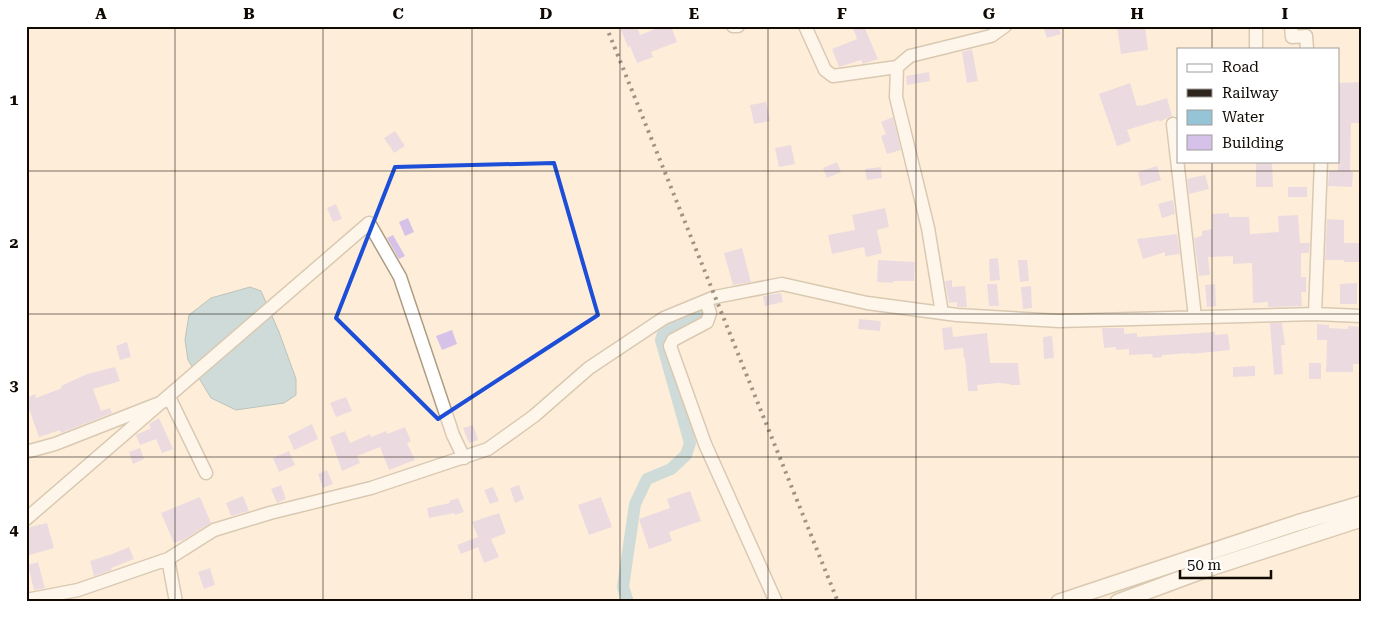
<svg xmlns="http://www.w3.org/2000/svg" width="1387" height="628" font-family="'Roboto Serif',serif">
<rect width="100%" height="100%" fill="#feeed9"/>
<path fill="#95c4d7" stroke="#6d8c97" d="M250,287L261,291L279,332L296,379V395L284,403L236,410L211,398L188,360L185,340L189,315L211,298Z"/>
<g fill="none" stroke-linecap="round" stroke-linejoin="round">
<path stroke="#95c4d7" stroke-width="12" d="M628,602L623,587L635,504L647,479L671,469L686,455L690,443L661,340L663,334L700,313"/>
</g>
<path fill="#d6c2e8" d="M626,26H637L640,35L663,26H671L677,42L651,52L653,57L637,63L630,46L628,47L620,28Z
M852,26H864L878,59L863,64L861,60L839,67L832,49L857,39Z
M1043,26H1058L1061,34L1047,38Z
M1117,26H1145L1148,50L1121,54Z
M972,49L978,81L967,83L962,52Z
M929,72L930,81L907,85L906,76Z
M1361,82V123H1351L1350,171L1353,172L1352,187L1328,186L1329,171H1338V83Z
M1130,83L1137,106L1140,105L1141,106L1167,98L1172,116L1159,122V120L1127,130L1131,141L1117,146L1099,94Z
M766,102L770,121L754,124L750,105Z
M893,117L901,150L887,154L881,136L886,134L881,122Z
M395,131L405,146L394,153L384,138Z
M791,145L795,164L779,167L775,148Z
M1256,161H1272L1273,187H1256Z
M837,162L841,172L827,178L823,168Z
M1157,166L1161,180L1141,186L1138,172Z
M881,167L882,178L867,180L865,169Z
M1205,175L1209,189L1189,194L1187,179Z
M1288,187H1307V197H1288Z
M1173,200L1175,214L1162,218L1158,204Z
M336,204L342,219L333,222L327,208Z
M885,208L889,227L877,230L882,253L866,257L864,247L832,254L828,235L855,230L852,215Z
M1229,213V217H1249L1250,234L1279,232L1278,216L1298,215L1300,243H1310L1309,253H1301V277H1306V292H1301L1302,306L1268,307V302L1253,303L1252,263L1233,264V256L1208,257L1210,275L1199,276L1194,238L1202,236V231L1212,229V214Z
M408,218L414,232L405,236L399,222Z
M1327,219L1344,220V243H1360L1361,262H1344V260H1325Z
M1177,234L1180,254L1165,256V252L1143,259L1137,239Z
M393,235L405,256L399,259L387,238Z
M742,248L751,282L733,285L724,253Z
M998,258L1000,280L990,281L989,259Z
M878,260L915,262L914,281H893V283L877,282Z
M1018,260H1027L1029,281L1020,282Z
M952,280V287L965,286L967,307H957V302L949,303L945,281Z
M1357,283V304H1340V284Z
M987,284H997L999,306H989Z
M1215,284L1216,306L1207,307L1205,285Z
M1031,286L1032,308L1023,309L1021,287Z
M781,293L783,302L765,306L763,296Z
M859,319L881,321L880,331L858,329Z
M1270,323H1282L1285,345H1281L1283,374L1274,375Z
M1317,324L1329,325V328L1348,329V326L1360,327L1361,364H1353V372H1326L1327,340H1317Z
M952,327L953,337L987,333L990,363H1018L1020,385H1010V384L998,383L977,385L978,391H968L965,358H964L963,348L944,350L942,328Z
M1102,328H1124V334L1137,333V337L1215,332V335L1228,334L1230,350L1191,354V353L1162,355V357L1153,358L1152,354L1129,355V349L1116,350V347L1104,348Z
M452,330L457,344L442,350L436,336Z
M1052,336L1054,358L1044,359L1043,337Z
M127,342L131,357L120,360L116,346Z
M1309,363H1321V379H1309Z
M1255,366V376L1233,377V367Z
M115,367L120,381L93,389L101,411L110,408L112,413L61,433L60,430L39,437L29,409L26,410V398L35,394L36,398L62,388L61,386L87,374Z
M346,397L352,411L336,417L330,403Z
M159,418L173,449L162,453L156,439L140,445L136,435L151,428L149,424Z
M312,424L318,439L294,450L288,436Z
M473,425L478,440L469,443L463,428Z
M405,427L411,441L407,443L415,460L389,470L380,447L357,456L360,463L342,471L330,437L345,431L350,443L370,434L371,437L386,431L387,434Z
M140,448L144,459L133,464L129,452Z
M289,451L295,465L279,472L273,458Z
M327,470L333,484L323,488L318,474Z
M281,485L286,499L277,503L271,489Z
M519,485L524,499L515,503L510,488Z
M493,487L499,501L490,504L484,490Z
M690,491L701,521L669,532L672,541L649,549L639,519L670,508L667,499Z
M243,496L249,511L231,516L226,503Z
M200,497L211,523L183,540L174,543L161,513Z
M601,497L612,527L589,535L578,505Z
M458,498L464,512L455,515L454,513L429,518L427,508L450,503L449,501Z
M499,513L506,533L491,539L499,557L484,563L478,547L461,554L457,545L478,537L472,522Z
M47,523L54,548L26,556V528Z
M129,547L134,559L111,568L112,570L94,576L90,561L112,554Z
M38,562L45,588L34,590L28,565Z
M210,568L215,585L204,589L198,572Z"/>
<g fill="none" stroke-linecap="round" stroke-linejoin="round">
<g stroke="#ae9c83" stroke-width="15">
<path id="minor" d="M733,26H738
M805,26L825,70L833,76L897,67
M1256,26V49
M1291,26L1292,37L1306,36L1307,49
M1173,124L1195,317
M706,301L710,313L707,322L673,340L670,346L705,444L776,602
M942,313L928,228L896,97L897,67L910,56L991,36L1005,26
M1315,314L1321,161
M26,452L55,444L170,399L206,473
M26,519L369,223L400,277L453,435L464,458
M168,559L176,602
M26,600L78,590L168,559L214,530L270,513L371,488L488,449L534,416L589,368L664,318L715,297L782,284L867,303L957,315L1059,321L1315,314L1361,316"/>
</g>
<g stroke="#ae9c83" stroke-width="18">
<path id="major" d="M1059,602L1297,523L1361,504
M1118,602L1207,569L1361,519"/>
</g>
<use href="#minor" stroke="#fff" stroke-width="12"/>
<use href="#major" stroke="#fff" stroke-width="15"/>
<path stroke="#2e261d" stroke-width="4" stroke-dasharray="2.5 5" stroke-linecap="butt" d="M606,26L838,602"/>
</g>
<path d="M0 0H1387V628H0ZM554,163L598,315L438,419L336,318L395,167Z" fill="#feeed9" fill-opacity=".55" fill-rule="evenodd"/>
<path fill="none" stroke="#1d4ed8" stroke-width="4" stroke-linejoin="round" d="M554,163L598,315L438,419L336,318L395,167Z"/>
<path fill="none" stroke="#110a03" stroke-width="1" stroke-opacity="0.55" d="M175,26V602M323,26V602M472,26V602M620,26V602M768,26V602M916,26V602M1063,26V602M1212,26V49M1212,161V602M26,171H1361M26,314H1361M26,457H1361"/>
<rect width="1387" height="628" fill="none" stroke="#ffffff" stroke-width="55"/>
<rect x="1177" y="48" width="162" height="115" fill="#ffffff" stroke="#a09d9a"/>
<rect x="1187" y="64" width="25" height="8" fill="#ffffff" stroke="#a09d9a"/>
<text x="1222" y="72" font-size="15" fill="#110a03">Road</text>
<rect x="1187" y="89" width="25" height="8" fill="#2e261d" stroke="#a09d9a"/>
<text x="1222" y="98" font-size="15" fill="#110a03">Railway</text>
<rect x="1187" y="110" width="25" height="15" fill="#95c4d7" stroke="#a09d9a"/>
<text x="1222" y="122" font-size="15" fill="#110a03">Water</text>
<rect x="1187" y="135" width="25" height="15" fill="#d6c2e8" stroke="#a09d9a"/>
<text x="1222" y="148" font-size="15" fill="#110a03">Building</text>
<path d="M1180 570v8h91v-8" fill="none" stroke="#110a03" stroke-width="2.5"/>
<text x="1187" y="570" font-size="15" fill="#110a03" stroke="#ffffff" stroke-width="4" paint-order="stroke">50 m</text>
<rect x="28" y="28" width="1332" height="572" fill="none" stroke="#110a03" stroke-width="2"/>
<g font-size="16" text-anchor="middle" font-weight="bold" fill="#110a03">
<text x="101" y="19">A</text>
<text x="249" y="19">B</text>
<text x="398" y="19">C</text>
<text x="546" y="19">D</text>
<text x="694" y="19">E</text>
<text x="842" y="19">F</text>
<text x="989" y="19">G</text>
<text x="1137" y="19">H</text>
<text x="1285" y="19">I</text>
<text x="14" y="105">1</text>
<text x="14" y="248">2</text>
<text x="14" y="391">3</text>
<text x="14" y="535">4</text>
</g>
</svg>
